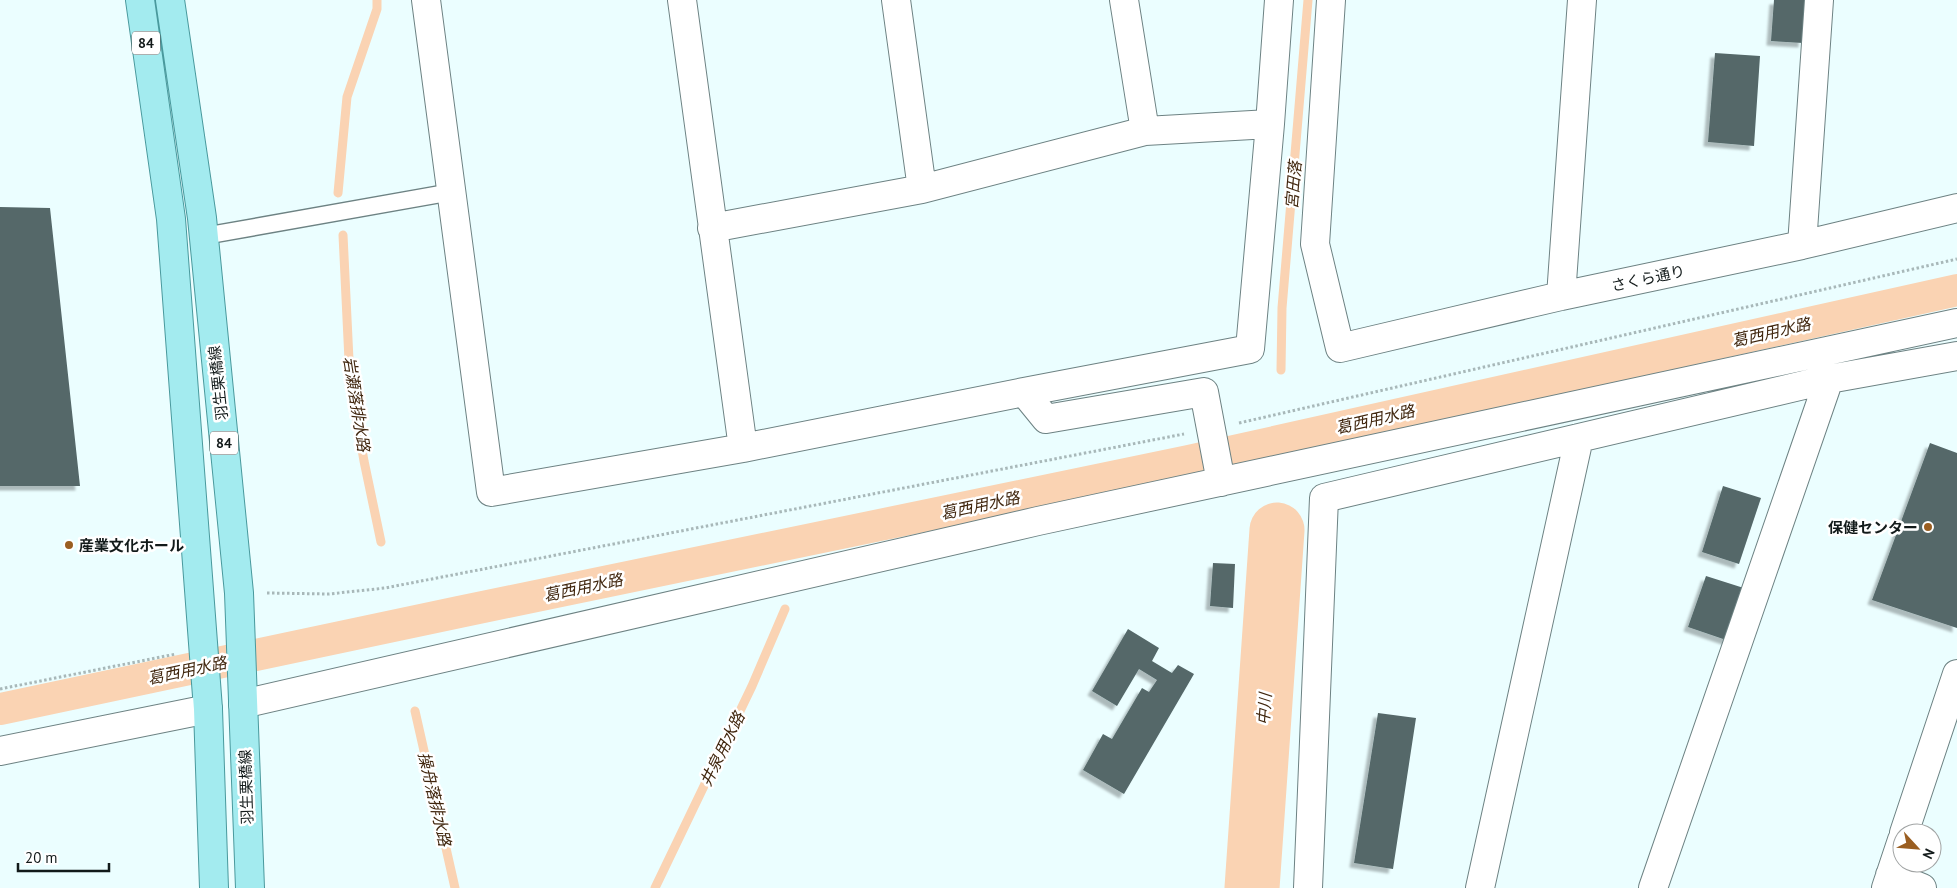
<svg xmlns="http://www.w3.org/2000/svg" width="1957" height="888" font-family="'PT Sans','Noto Sans JP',sans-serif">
<defs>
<filter id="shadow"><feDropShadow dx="-4.5" dy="4.5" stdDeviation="1" flood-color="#0004"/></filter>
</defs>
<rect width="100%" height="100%" fill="#ebfeff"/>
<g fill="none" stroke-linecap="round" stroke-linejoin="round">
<path stroke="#fad3b3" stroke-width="9" d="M338,193L347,97L377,9V0
M343,235L350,381L364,461L381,542
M1281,370L1282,308L1308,0
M415,711L455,888
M655,888L752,686L785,609"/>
<path stroke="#fad3b3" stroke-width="32" d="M0,709L459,612L1189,461L1957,290"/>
<path stroke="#fad3b3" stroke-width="55" d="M1252,888L1277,530"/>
</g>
<path fill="#546869" filter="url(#shadow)" d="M1774,0H1805L1803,43L1771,41Z
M1715,53L1760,56L1754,146L1708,142Z
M0,207L50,208L80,486H0Z
M1930,443L1957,453V628L1872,600Z
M1723,486L1761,498L1739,564L1702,552Z
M1213,563L1235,564L1233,608L1210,606Z
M1706,576L1750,590L1732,642L1688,627Z
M1128,629L1159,648L1152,661L1172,673L1178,665L1194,674L1124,794L1083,770L1103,734L1112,739L1142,688L1149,692L1157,680L1139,669L1117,706L1092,691Z
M1378,713L1416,718L1393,869L1354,863Z"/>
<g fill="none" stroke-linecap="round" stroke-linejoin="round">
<g stroke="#6d8283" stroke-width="19">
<path id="service" d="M204,236L452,192"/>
</g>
<g stroke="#6d8283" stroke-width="30">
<path id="minor" d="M426,0L491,492L743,448L1024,392L1046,419L1204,392L1221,482
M682,0L743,448
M896,0L922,189
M1124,0L1145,131
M1331,0L1315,244L1340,348L1561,296L1802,245L1957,208
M712,228L922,189L1145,131L1270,124
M1802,245L1819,0
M1561,296L1582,0
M1024,392L1250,349L1270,124L1279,0
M243,704L1038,521L1957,323
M0,751L208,709
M1904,833L1957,674
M1890,875L1922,888
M1308,888L1324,498L1829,379L1957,356
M1480,888L1579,438
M1653,888L1829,379
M1886,888L1902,840"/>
</g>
<g stroke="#49999d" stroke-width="30">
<path id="primary" d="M140,0L171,219L208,709L214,888
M170,0L202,218L239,593L250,888"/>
</g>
<path stroke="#a8b8b9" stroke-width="3" stroke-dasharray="2.5 2.5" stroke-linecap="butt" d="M1239,423L1957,259
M267,593L329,594L385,588L1184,434
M0,689L176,654"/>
<use href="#service" stroke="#fff" stroke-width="16"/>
<use href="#minor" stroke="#fff" stroke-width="28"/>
<use href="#primary" stroke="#a3ebef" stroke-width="28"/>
</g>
<g fill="#9a5e21" stroke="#fff" stroke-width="2">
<circle cx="1928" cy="527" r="5"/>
<circle cx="69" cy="545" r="5"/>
</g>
<g text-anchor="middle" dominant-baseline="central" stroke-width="5" stroke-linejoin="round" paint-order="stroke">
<g fill="#fff" stroke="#595f5f" stroke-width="1">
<rect x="132" y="31.5" width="28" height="23" rx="4"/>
<rect x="210" y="431.5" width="28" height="23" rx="4"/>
</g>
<g font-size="14" font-weight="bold" fill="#121a1a">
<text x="146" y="43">84</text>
<text x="224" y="443">84</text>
</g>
<g font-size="15" fill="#121a1a" stroke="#fff">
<text transform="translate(1648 278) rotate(-12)">さくら通り</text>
<text transform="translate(218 383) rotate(-96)">羽生栗橋線</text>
<text transform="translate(246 787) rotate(-92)">羽生栗橋線</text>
</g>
<g font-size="15" font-weight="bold" fill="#121a1a" stroke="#fff" text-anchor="end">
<text x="1918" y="527">保健センター</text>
<text x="79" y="545" text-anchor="start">産業文化ホール</text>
</g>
<g font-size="16" font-style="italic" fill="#41270f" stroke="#fff">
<text transform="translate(1293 185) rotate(-85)">宮田落</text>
<text transform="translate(1771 332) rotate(-13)">葛西用水路</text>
<text transform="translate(357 404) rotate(81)">岩瀬落排水路</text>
<text transform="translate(1375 419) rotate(-13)">葛西用水路</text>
<text transform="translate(980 505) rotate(-12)">葛西用水路</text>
<text transform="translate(583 587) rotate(-12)">葛西用水路</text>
<text transform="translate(187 670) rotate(-12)">葛西用水路</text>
<text transform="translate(1264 709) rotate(-86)">中川</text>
<text transform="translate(722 749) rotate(-64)">井泉用水路</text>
<text transform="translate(435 799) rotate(77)">操舟落排水路</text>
</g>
</g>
<g transform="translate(1917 848) rotate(116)"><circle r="24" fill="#ffffff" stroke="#a0a3a3"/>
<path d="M0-4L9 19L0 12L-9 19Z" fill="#9a5e21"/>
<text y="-8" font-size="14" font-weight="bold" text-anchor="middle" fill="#121a1a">N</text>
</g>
<path d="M18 863v8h91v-8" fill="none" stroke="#121a1a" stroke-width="2.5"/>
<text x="25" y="863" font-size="15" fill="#121a1a" stroke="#ffffff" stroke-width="4" paint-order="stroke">20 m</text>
</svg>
